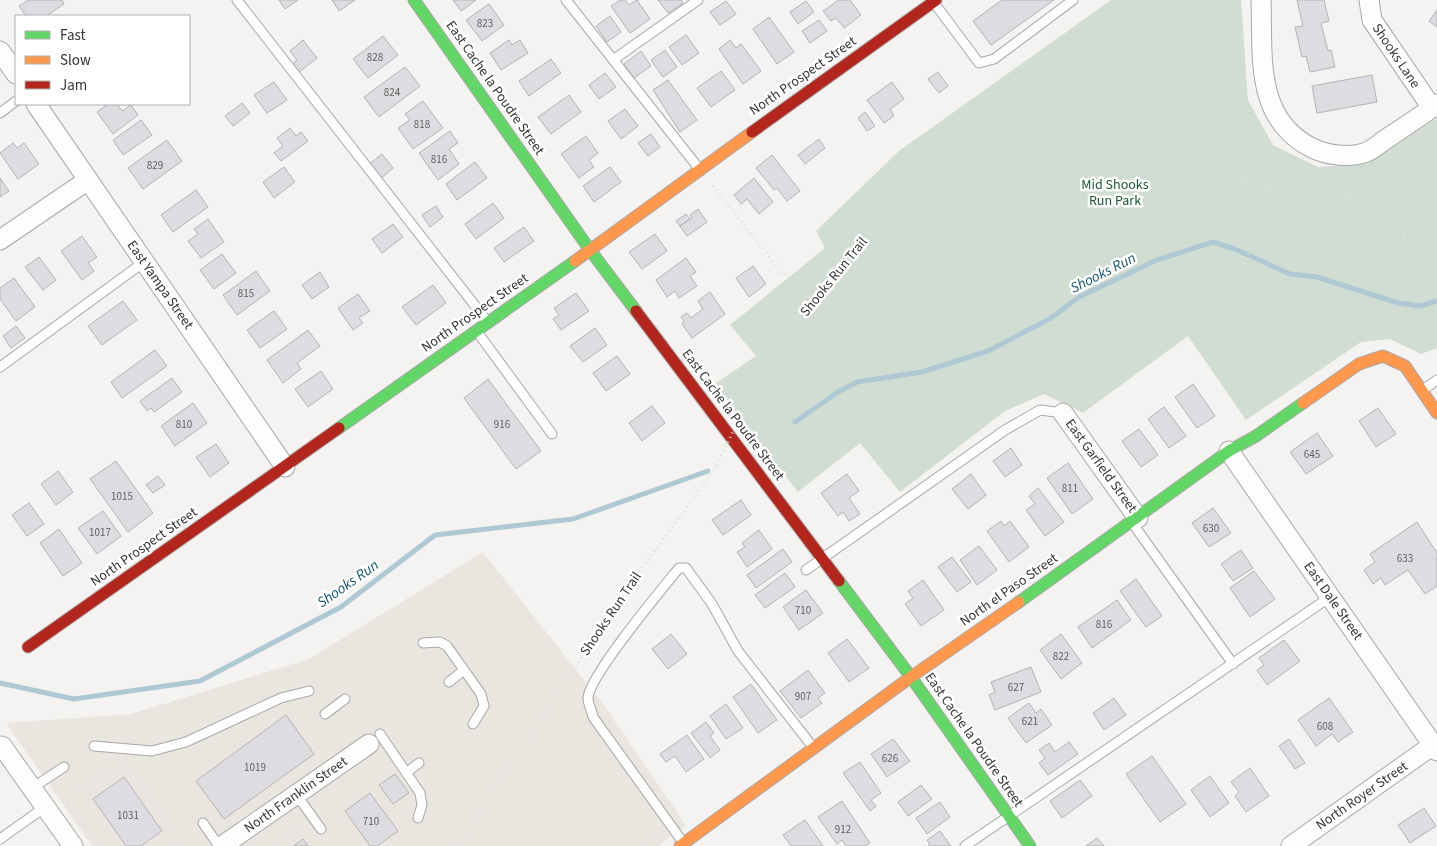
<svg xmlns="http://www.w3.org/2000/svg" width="1437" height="846" font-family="'Source Sans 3',sans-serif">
<rect width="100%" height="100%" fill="#f4f3f1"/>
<path fill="#e9e6e0" d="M483,552L603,704L686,825L658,846H92L6,723L131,714L309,659Z"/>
<path fill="#d1ddd3" d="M1111,0H1241L1248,100L1273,145L1318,167L1366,164L1437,118V348L1421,354L1390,339L1361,342L1246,420L1188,336L1083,413L1044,394L1005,411L900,492L860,443L798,492L713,385L756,356L730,325L825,248L816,231L899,151Z"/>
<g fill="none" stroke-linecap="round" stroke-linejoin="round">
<path stroke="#aec8d4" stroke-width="5" d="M795,422L838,392L857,382L922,372L988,351L1051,318L1079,297L1157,260L1213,242L1235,249L1290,274L1317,277L1398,303L1420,306L1437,301
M0,683L74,699L200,681L341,607L435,535L573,519L708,471"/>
</g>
<path fill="#dfdce1" stroke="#b4b3b3" d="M28,0H62L64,4L46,16H26L19,6Z
M279,0H298L285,9Z
M332,0H355L339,11Z
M453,0H476L461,11Z
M620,0H625L629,5L637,0L650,19L630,33L611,6Z
M658,0H681L683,3L668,13Z
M839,0H850L861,15L844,28L836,18L831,21L823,11Z
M1002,0H1054L991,45L973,21Z
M1297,0H1324L1329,21L1321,23L1328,51L1331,50L1335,67L1310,72L1306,56L1302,57L1295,27L1303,26Z
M726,1L736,14L720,25L710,12Z
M806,1L814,12L798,24L790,12Z
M489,4L504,25L482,41L466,20Z
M1437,10V27L1429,21Z
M610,16L621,32L607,42L596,26Z
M769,17L794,52L777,64L753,29Z
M819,20L827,31L810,43L802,31Z
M686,35L699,53L682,65L669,47Z
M383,36L398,55L368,78L353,59Z
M303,40L317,58L298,73L291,65L297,60L290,51Z
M509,40L512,45L520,40L528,53L501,70L490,53Z
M730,40L736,48L741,44L761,71L743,84L719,49Z
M665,50L677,67L663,77L651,60Z
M641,51L651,66L634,78L624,64Z
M551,59L561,73L529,96L519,81Z
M405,67L420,86L379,117L364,97Z
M721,71L735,90L711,107L697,88Z
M938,72L948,86L939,93L928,79Z
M605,73L616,87L599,99L589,85Z
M1372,75L1377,102L1317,113L1312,86Z
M668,80L697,120L680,132L653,90Z
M274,82L287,100L267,113L254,95Z
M892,82L904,99L890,109L894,116L884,123L867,100Z
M569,95L581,112L551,134L538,117Z
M423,101L443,128L413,149L398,128L410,120L405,114Z
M242,103L250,113L233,126L225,116Z
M108,104H117L122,111L131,105L138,115L113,134L97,112Z
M625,109L638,126L621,139L608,121Z
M865,112L875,126L867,131L858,118Z
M141,120L152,135L123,155L113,140Z
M290,128L296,136L301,132L308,141L281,161L274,153L283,146L277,138Z
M450,131L458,143L449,149L459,164L438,180L419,153Z
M651,134L660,147L648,156L638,143Z
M586,136L598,153L589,160L594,167L579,178L561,154Z
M819,139L825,148L805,164L798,155Z
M167,140L182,161L143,189L128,168Z
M13,143L17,148L24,143L39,164L18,179L0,153Z
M382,154L393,168L380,179L368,165Z
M772,155L800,191L787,201L777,188L774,190L756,168Z
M475,162L487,178L457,200L446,184Z
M284,167L295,182L274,198L263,182Z
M610,167L621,182L594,202L583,186Z
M0,178L9,191L0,197Z
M754,178L773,202L759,214L747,199L741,204L734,195Z
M196,190L208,207L173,232L161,215Z
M493,203L504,218L476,239L465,224Z
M436,206L443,217L430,227L422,215Z
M698,209L707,222L687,236L680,226L692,218L690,215Z
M686,214L690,219L680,226L676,221Z
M208,219L224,242L201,258L188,241L198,234L194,229Z
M393,224L403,237L382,253L372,239Z
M524,227L534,241L504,262L494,248Z
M655,234L667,251L642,269L629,252Z
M82,236L97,257L88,263L94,271L82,280L61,251Z
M222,254L236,273L214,289L200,270Z
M39,257L56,280L43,290L25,267Z
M686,258L696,272L690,276L697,286L679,298L675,291L667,297L656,280Z
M753,266L766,284L749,297L736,278Z
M256,271L270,291L237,315L223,295Z
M320,272L329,287L312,299L302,285Z
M14,278L35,307L16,321L0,299V288Z
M433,285L446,303L416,325L402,307Z
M710,292L725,314L692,338L682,324L684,321L681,317L687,313L691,318L703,309L698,301Z
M576,293L589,311L561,330L553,319L559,315L554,308Z
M358,294L370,311L359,318L363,323L353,330L338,308Z
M123,301L137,320L102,345L88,326Z
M274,311L287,329L260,348L247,330Z
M16,326L25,338L11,348L3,336Z
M595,328L607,345L583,362L570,346Z
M308,330L320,346L297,363L301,369L283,383L267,360Z
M155,350L167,366L122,398L111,382Z
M617,356L630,374L606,391L593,373Z
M321,371L333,389L308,407L295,389Z
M172,378L182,392L154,412L151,408L147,411L140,401Z
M488,379L541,451L516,469L464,398Z
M1193,384L1215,416L1197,428L1175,397Z
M193,403L207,423L175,446L161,426Z
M652,406L665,423L642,441L629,423Z
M1164,407L1186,436L1169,448L1148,419Z
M1378,408L1396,434L1376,447L1359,421Z
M1139,429L1158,455L1141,467L1122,441Z
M1317,433L1333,456L1306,474L1290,452Z
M216,444L229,463L210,477L196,457Z
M1011,448L1022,465L1005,477L993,461Z
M116,461L153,513L128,532L90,479Z
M1068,463L1093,499L1072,514L1047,478Z
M58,471L73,492L56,505L41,484Z
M847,474L859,491L849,498L860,514L849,521L843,512L838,516L821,493Z
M971,474L986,495L968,509L952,489Z
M158,476L165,485L153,493L146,485Z
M1038,488L1064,522L1045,536L1026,510L1035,504L1029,496Z
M741,500L751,515L723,535L712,520Z
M29,503L44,524L27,536L12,515Z
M1213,508L1231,533L1209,547L1192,523Z
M103,511L121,536L97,554L78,528Z
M1001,521L1004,526L1010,521L1029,547L1009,562L987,531Z
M1417,522L1437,553V586L1425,594L1408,570L1385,585L1381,578L1373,584L1364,570L1375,562L1370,554Z
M59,529L82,563L63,576L40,543Z
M759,530L772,549L747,567L737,552L745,547L742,543Z
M979,546L997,570L977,585L960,560Z
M783,549L792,562L756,588L747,575Z
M1241,550L1253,568L1233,581L1221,564Z
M952,557L971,582L957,592L938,567Z
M1254,571L1275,599L1250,617L1230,588Z
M785,573L795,587L765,608L755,595Z
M1136,579L1162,616L1146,627L1120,591Z
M923,580L944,610L921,626L905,604L913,598L908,591Z
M806,590L823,613L799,630L783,607Z
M1117,600L1131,620L1092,648L1078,627Z
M671,634L687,654L668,669L652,649Z
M1061,634L1082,663L1061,679L1040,650Z
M847,639L869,668L849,682L828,653Z
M1284,640L1300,661L1267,685L1257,670L1264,665L1259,658Z
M1031,667L1041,692L995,710L989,695L995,692L991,682Z
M808,670L825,693L818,698L822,703L801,718L780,691Z
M751,684L777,720L758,733L733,697Z
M1114,698L1126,715L1104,730L1093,713Z
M1329,698L1353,732L1338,742L1332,734L1316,746L1298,720Z
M1029,703L1036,713L1041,709L1052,725L1026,743L1008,718Z
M726,704L743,728L726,739L710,716Z
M286,715L314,754L224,819L196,781Z
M706,722L714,733L710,736L720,750L710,758L691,733Z
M687,735L704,759L686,772L675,756L666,762L660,754Z
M893,739L910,761L887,777L871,754Z
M1289,739L1305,763L1295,769L1279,746Z
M1069,742L1078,754L1048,775L1039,763L1045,758L1039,750L1049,743L1055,752Z
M1152,756L1186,804L1160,822L1126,774Z
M860,762L881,793L871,800L876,806L870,811L843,773Z
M1250,768L1269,796L1246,812L1235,796L1239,792L1231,782Z
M395,774L409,793L393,804L379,785Z
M1210,776L1229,803L1210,817L1191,790Z
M124,777L162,831L141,846H126L93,799Z
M1080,780L1092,796L1062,818L1050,801Z
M921,785L932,799L908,816L898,802Z
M370,793L398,831L377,846H370L345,811Z
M842,801L870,843L865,846H846L842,840L837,844L818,817Z
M940,802L950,817L927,834L916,818Z
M1424,808L1436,826L1410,843L1398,825Z
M805,820L823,846H791L783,835Z
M940,831L951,846H928L930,845L927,840Z
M1097,838L1104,846H1086Z
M303,839L308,846H294Z"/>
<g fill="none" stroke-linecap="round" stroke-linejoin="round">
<g stroke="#a9a8a7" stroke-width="11">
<path id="lane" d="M237,0L487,321
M566,0L697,166
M935,4L979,63L994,59L1073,0
M613,60L698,0
M0,113L16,101
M478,333L552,434
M0,367L144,262
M1423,390L1437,380
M1133,524L1233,664
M806,570L1005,430L1040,410L1063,413
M423,643L440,642L447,646L481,694L484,706L473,724
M449,682L464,670
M325,714L345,699
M380,734L420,793L422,805L418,818
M94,746L152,751L186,742L281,698L309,691
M406,773L419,763
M32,788L64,767
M296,794L321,829
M203,823L219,846
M0,839L45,807
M682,841L593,717C592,711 588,704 588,698C589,676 662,589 679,568H686L712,604L738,651L812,746
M965,846L1330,597"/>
</g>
<g stroke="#a9a8a7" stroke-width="21">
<path id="street" d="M1261,0C1263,56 1254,119 1312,148C1326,155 1349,158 1364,153C1371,151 1378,145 1383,141C1401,129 1420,117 1437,104
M1369,0L1372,20L1432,108
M0,51L16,74
M36,104L285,467
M0,240L88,180
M1063,413L1138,518
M1229,451L1437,751
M2,746L73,846
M222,846L369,744
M1291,846L1433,745"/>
</g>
<g stroke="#a9a8a7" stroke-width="13">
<path id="fast" d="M414,0L590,250L636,311
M339,428L575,261
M839,581L911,677L1030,846
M1019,602L1229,451L1256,436L1303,403"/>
</g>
<g stroke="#a9a8a7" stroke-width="13">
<path id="slow" d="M575,261L752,132
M1303,403L1359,364L1383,356L1405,366L1437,413
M680,846L911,677L1019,602"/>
</g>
<g stroke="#a9a8a7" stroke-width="13">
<path id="jam" d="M752,132L936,0
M636,311L839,581
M28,647L339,428"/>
</g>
<path stroke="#dfdfdd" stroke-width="3" stroke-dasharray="1 4" stroke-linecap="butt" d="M1226,0L1235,38L1239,120L1238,157L1247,181
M713,186L783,274L804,280C815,269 831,250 846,261
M1124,190L1119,164L1130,140L1165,125L1185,108L1198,91L1217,78H1236
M1351,197L1350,221L1365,243L1378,254L1388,253L1399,248L1405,236L1403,218L1390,202L1376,191
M908,208L912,189L917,180L967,137L1161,0
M742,413L786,337L809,305L879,222L895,209L908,208L940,216L972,238L1005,246H1026L1050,240L1124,190L1149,185L1172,188L1197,183L1247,181L1267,190L1310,197H1351L1376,191L1392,179L1406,160L1437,137
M1250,415L1246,348L1233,297L1237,279L1252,246L1255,227L1267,190
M103,776L110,787
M148,841L151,846
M98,846L67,801L110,771L123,769L129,766L180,841L173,846
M276,846L303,826
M456,846L628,588L717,465
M642,846L661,832"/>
<use href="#lane" stroke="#fdfdfd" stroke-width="9"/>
<use href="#street" stroke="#fdfdfd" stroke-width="19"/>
<use href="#fast" stroke="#63d668" stroke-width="11"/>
<use href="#slow" stroke="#ff974d" stroke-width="11"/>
<use href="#jam" stroke="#b3261e" stroke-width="11"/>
<path stroke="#dfdfdd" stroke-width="3" stroke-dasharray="1 4" stroke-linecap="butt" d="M717,465L742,413"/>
</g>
<g text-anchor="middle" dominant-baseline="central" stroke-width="5" stroke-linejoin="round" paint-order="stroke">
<g font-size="11" fill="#616060">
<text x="485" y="23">823</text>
<text x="375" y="57">828</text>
<text x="392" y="92">824</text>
<text x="422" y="124">818</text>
<text x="439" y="159">816</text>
<text x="155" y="165">829</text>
<text x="246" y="293">815</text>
<text x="184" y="424">810</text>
<text x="502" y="424">916</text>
<text x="1312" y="454">645</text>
<text x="1070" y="488">811</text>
<text x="122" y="496">1015</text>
<text x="1211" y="528">630</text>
<text x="100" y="532">1017</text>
<text x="1405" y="558">633</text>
<text x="803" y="610">710</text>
<text x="1104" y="624">816</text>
<text x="1061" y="656">822</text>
<text x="1016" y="687">627</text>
<text x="803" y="696">907</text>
<text x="1030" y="721">621</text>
<text x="1325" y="726">608</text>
<text x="890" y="758">626</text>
<text x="255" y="767">1019</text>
<text x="128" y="815">1031</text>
<text x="371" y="821">710</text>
<text x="843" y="829">912</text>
</g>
<g font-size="14" fill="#363634" stroke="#fff">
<text transform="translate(1396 56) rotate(56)">Shooks Lane</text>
<text transform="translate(803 76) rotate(-35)">North Prospect Street</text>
<text transform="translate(495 88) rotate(55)">East Cache la Poudre Street</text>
<text transform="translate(834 277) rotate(-51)">Shooks Run Trail</text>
<text transform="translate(160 285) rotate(55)">East Yampa Street</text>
<text transform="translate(475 313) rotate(-35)">North Prospect Street</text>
<text transform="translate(733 415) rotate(53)">East Cache la Poudre Street</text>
<text transform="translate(1101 466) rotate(54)">East Garfield Street</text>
<text transform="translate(144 547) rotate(-35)">North Prospect Street</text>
<text transform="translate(1009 590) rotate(-35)">North el Paso Street</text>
<text transform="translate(1333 601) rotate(55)">East Dale Street</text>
<text transform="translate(611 614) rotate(-56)">Shooks Run Trail</text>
<text transform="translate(974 740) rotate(55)">East Cache la Poudre Street</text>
<text transform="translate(296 795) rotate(-35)">North Franklin Street</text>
<text transform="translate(1362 796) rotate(-35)">North Royer Street</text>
</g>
<g font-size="14" fill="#1e5435" stroke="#fff">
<text x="1115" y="185">Mid Shooks<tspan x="1115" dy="16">Run Park</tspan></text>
</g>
<g font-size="15" font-style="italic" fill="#135773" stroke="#fff">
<text transform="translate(1103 273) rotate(-27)">Shooks Run</text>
<text transform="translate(348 584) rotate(-35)">Shooks Run</text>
</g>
</g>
<rect x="15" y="15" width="175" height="90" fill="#ffffff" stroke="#afafae"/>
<rect x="25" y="31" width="25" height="8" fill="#63d668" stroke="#afafae"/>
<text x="60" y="40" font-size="15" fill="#363634">Fast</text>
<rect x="25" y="56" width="25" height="8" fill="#ff974d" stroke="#afafae"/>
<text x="60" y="65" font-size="15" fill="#363634">Slow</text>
<rect x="25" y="81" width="25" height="8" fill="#b3261e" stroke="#afafae"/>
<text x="60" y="90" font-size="15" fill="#363634">Jam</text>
</svg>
